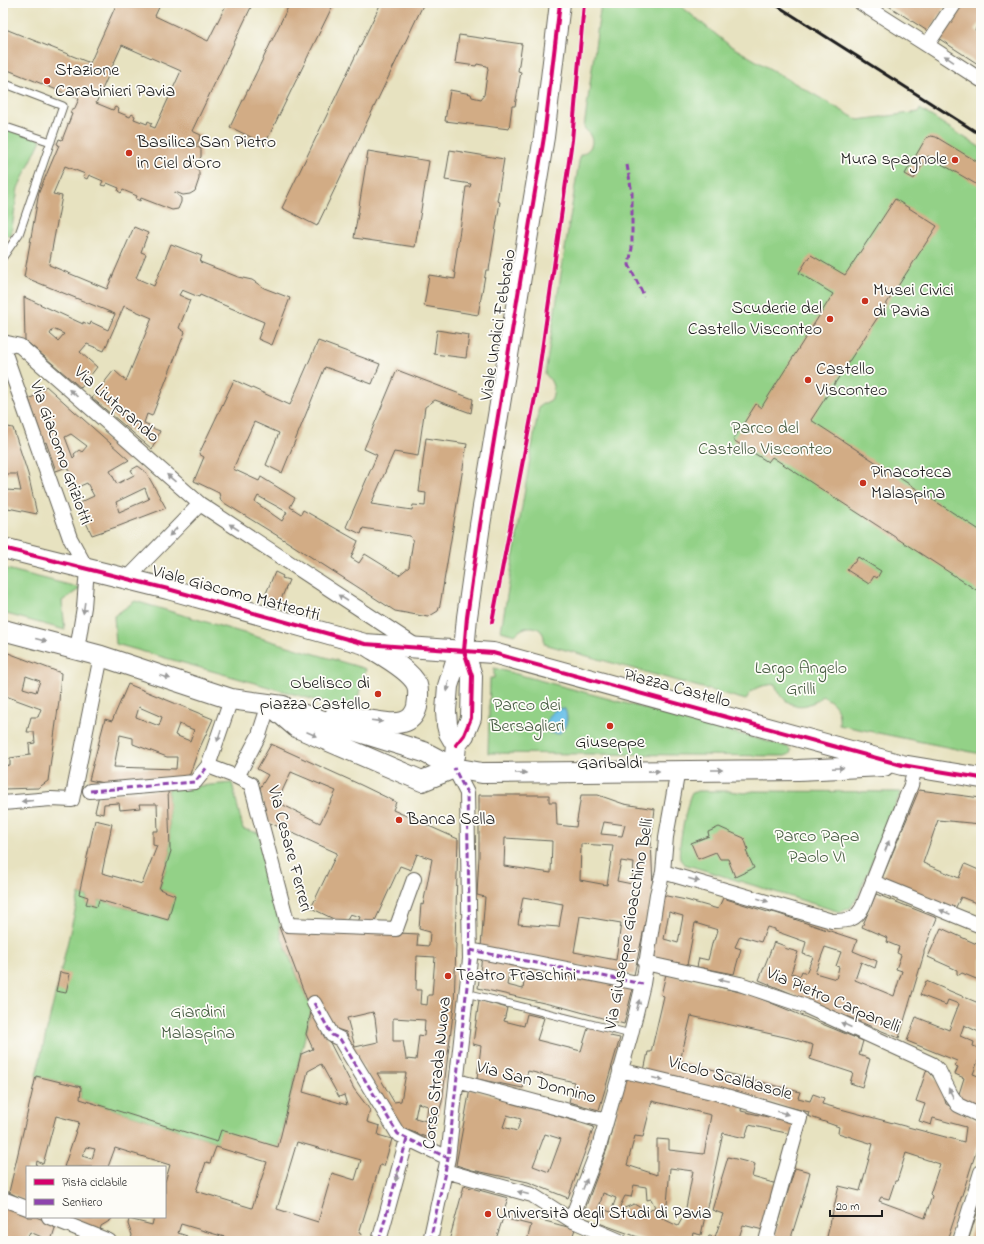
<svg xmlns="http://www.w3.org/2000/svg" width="984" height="1244" font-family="'Indie Flower',sans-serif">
<rect width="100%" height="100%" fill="#fdfcf7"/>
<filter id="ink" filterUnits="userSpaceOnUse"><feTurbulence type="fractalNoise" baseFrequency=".025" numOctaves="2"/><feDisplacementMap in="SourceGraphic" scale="8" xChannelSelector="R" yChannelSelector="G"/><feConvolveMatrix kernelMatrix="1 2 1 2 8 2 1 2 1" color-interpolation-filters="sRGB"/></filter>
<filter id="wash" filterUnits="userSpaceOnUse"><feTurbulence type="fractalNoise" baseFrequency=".012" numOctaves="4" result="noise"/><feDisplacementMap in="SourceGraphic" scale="16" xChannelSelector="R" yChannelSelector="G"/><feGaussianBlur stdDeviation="0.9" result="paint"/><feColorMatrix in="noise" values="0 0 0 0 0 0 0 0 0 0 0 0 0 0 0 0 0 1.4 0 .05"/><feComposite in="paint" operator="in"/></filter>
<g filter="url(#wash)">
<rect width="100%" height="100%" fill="#e7e2c0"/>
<path fill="#93d187" stroke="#587652" d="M601,3H677L729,45L858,120L919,112L920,109L981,148V754L839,725C840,709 836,703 822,696C804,713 783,707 775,684C762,686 752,686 746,700L544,644C547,626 527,621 515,635L501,631L539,406L551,400C556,390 553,381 545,374L580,155C594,149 596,139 584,128Z
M3,123L41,140L18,188L11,236L3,235Z
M3,568L81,588L62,601L65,630L3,613Z
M135,601L366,669L354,711L116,644L114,616Z
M494,668L788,747L791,750L790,754L785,756L488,753L490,678H494Z
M232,783L243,829L259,833L280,923L279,927L281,936L307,1000L312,1008L278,1147L217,1142L80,1099L81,1087L36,1076L79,894L88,897L86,904L96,907L99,900L168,920L174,895L159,889L171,851L170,849L168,789Z
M697,791H729L745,793L753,791L901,792L857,898L850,908L840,912L684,864C683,863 681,861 680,859C677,850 687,804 691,794Z"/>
<path fill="#6cc1e9" stroke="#446e82" d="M559,708L565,709C569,719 567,727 559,734L549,733C543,723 549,712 559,708Z"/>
<g id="blocks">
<path fill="#d2ac85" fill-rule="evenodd" d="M117,3H161L155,16L208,41L227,3H253L192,131L201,135L196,146L201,149V157L196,162L189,159V160L196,167L199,172V179L195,191L190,194L183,195L175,192V193L181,198V202L178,209L172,210L141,198L140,201L136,199L137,196L123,190L121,193L118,191L119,188L107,183L105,186L101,185L103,181L89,175L87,179L83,177L85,174L65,166L53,194L62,196L49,265L107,289L134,227L148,233L141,252L146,254L136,278L154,286L171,244L202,256L200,262L238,277L252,280L264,288L290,298L272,345L258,339L264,322L200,295L199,297L182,290L179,295L190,300L179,328L185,332L152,416L147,414L144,423L149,425V427L160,431L152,449L92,398L114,370L126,381L152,318L124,306L104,351L87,344L80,352L97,367L81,388L25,340L24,297L83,324V322L90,325L91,322L108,330L115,314L24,277L39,192L59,145L57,144L59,139L62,140L72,114L70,113L72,109L74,110L79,99L3,68V28L90,63ZM122,45L181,71L155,128L150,126L152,123L148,121L147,124L134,119L135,116L132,114L130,117L118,112L119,109L115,107L113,110L96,103ZM53,329L64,334L58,341L50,334Z
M290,3H334L265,144L230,127Z
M381,3H424L317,226L282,208Z
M884,3H947L929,32Z
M961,3H981V20L975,30L981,34V66L938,38Z
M459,35L522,44L518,71L521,72L515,106H512L509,129L445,121L450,90L471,94L472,97L481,99L484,95L488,69L487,66L477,64L476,66L455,63Z
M931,136L936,137L981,164V187L928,156L914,179L905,174L926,138Z
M450,150L504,159L497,201L500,202L489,270H486L478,315L424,306L429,275L455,279L456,273L454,272L466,187H470L471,184L445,180Z
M368,151L429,161L415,247L354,238Z
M895,199L937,226L811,420L981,531V593L772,457L768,462L733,440L756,404L761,408L833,294L799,273L809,257L811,255L845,275Z
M437,330L469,335L466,358L434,354Z
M318,341L380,364L372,384L325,367L282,473L266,465L279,433L254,422L233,469L259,481L261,477L295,498L290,507L301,514L303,510L358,541L351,558L359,563L365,554L399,575L409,567L413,541L410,536L363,528L361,534L346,527L377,455L364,449L397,370L473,399L471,413L435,400L425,407L418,456L394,452L371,504L412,510L413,505L425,506L426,493L419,492L426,438L467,444L440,605L438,611L428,617L395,611L286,541L221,501L219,493L194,481L204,457L199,454L234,380L290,405ZM258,496L287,512L282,521L255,502Z
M46,386L129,460L110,471L117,484L134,475L131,470L138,466L146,472L166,508L119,526L92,535L77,504L94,496L87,483L71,490L67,482L73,479L67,467L56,471L46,442L44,443L29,399L38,394ZM71,434L87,446L82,452L79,450L74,454L75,456L73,458L65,437ZM145,488L149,499L119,512L116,502Z
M3,426L13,428L28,474L37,514L3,507V487H5L6,490L21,491L17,474H3Z
M858,557L881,571L877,578L874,576L869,584L847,570L851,564L854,563Z
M275,572L283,576L282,578L289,580L280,602L274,599L273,602L264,598Z
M3,651L61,673L59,701L48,781L38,788L3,789V766L10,765V758L30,755L29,744L35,743L34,732H27L31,717H38L41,709L3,695ZM26,676L40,681L36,692L23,688Z
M128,684L213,719L197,754L190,774L183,779L108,784L89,780L105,719L112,721ZM139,707L162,717L159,726L136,717ZM179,724L194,730L190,741L175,735ZM120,735L133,738V744L167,757H177L176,769L114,767Z
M271,744L361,785L396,802L393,810L458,839L455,943L456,944L454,1006L442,1102L431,1139L397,1126L352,1047L346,1032L333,1028L318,1000H307L279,927L418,934L417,945L429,946L430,932L419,929L421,904L423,905L432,859L417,854L411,870L400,866L374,923L358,922L360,917L350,914L344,924L311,908L337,853L268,822L260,788L268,775L257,769ZM291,772L336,791L320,823L277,802ZM417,956L435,957L432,995H428L427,1005L420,1004L421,990H416ZM373,1012L375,1018L378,1042L355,1047L347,1018ZM393,1018L425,1020L424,1036L419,1035L416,1060L406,1059L403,1041H393ZM377,1073H406L401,1101L394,1102ZM418,1103L428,1106L426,1121L415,1118Z
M168,789L170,849L171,851L159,889L175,895L168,920L99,900L97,907L86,904L88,897L79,894L95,820L112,824L102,873L142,884L157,846L153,845V831H158L157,804H139L140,808L120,810L119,803L104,804L103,814L95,812L99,795Z
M919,790L981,798V824L938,820L923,863L959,878L965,864L981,871V905L961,897L955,909L882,878Z
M479,795H549V802H556L557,825L576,827L581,795H598L624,804L655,809L651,840L653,887L634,975L611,972L481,947L485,897L477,895L479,856ZM604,822L625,825L622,836L601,834ZM505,838L552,841L551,873L504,866ZM581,844L613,846L607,885L580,880ZM621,861L634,863L632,884L617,881ZM523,897L563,904L559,927L518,924ZM580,916L621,923L616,960L574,952Z
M719,827L744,838L748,849L746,851L754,868L735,877L728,859H720L716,852L698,859L691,843L709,836L708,832Z
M876,894L937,918L924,950V954L899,1038L759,980L774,942L785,946L784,948L798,952L791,973L795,974L800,976L802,971L806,973L813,957L803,954L806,942L775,931V929L767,927L761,942L740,936L735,947L741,949L734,974L697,967L699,958L708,960L713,940H715L718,930L695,923L687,965L650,957L662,895L686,900L718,909L723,898L771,913L772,912L776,913L857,940L853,951L877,961L875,968L861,962L855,980L894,996L902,971L896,969L901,955L897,953L899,947L887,942L888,938L862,927ZM669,912L683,916L678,943L664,939ZM825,947L841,952L836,966L839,967L836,979L815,973Z
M941,928L981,946V981L962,973L959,975L957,974V970L928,957Z
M482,956L633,988L624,1024L566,1008L478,988ZM509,972L525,975L523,989L507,985Z
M60,972L70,974L66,993L56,991Z
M666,974L752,995L863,1041L859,1055L870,1059L862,1087L850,1083L853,1073L810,1059L813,1045L789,1038L691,1016L680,1061L800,1092L798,1098L810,1101L813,1094L824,1098L822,1104L964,1142L966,1127L933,1118L931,1125L919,1121L925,1104L916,1101L927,1069L941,1086L946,1104L981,1123V1130L978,1146L947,1241H826L839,1186L860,1191L873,1144L838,1133L839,1127L808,1116L809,1112L644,1071L648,1052H651L664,996L661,995ZM906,1153L940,1164L930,1194L932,1196L925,1218L879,1201L881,1197L889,1199L895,1181H897Z
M926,981L981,1004V1033L964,1025L960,1036L974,1042L973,1046L981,1049V1053L973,1074L981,1077V1109L957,1100L964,1078L955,1074L958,1067L955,1066L957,1061L907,1041L916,1017L949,1030L959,1004L948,1000L946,1005L920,995Z
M479,1000L507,1008L504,1021L524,1026L527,1014L544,1018L537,1040L581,1051L589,1025L612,1032L610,1036L620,1038L599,1110L569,1102L574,1082L528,1071L523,1088L477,1079L481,1046L473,1044Z
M312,1008L354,1089L370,1110L367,1122L380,1126L378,1135L392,1139L384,1166L380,1165L359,1233L362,1234L360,1241H238L181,1224L178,1233L187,1236L186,1241L131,1240L132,1235L128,1224L129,1219L152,1225L154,1217H165V1182L170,1165L115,1148L108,1167H64L79,1122L56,1116L43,1164L37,1161L36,1167H27V1202L9,1192L36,1076L81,1087L80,1099L217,1142L221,1130L278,1147L301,1054L313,1049L306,1034ZM321,1064L339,1097L344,1095L347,1105L303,1092L308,1071ZM297,1142L361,1160L355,1180L332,1173L318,1222L277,1209ZM86,1147L95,1149L92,1159L82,1156ZM216,1147L267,1162L252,1208L196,1191L206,1162L210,1163Z
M625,1075L742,1104L741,1111L795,1123L791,1134L749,1125L745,1138L723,1133L701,1235L693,1233L691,1241H649L582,1217L607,1149ZM652,1101L711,1115L704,1154L669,1150V1140L657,1139V1175L627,1165L635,1136L643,1137ZM670,1168L693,1171L685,1213L678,1226L655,1215L667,1204ZM634,1185L646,1187L647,1200L651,1199L655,1207L648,1212L634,1204L622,1209L620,1206L625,1196L631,1197ZM603,1193L616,1198L611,1212L599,1208Z
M470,1089L594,1127L568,1198L528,1182L472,1170L456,1165ZM507,1115L521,1119L517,1131L503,1127ZM545,1134L561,1139L549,1172L533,1166Z
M728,1157L755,1164L752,1177L777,1184L763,1230L743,1225L738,1241H707L709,1236L715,1237L723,1214L712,1210Z
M795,1168L810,1172L805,1192L790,1241H773Z
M464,1186L508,1198L504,1210L575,1229L571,1241H527L531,1225L503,1218L496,1239L503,1241H449Z
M981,1201V1241H968Z
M6,1204L27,1213V1217H36L56,1225L51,1241L30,1232L26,1241H3V1212Z
M59,1217H112L111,1220L101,1226L100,1231Z"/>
</g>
</g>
<g filter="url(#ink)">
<use href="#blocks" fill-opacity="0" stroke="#636155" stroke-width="1"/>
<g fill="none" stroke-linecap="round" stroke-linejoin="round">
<g stroke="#636155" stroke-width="9">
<path id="lane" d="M3,83L63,106L19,234L3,257
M3,126L51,142
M466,993L631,1034"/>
</g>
<g stroke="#636155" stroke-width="16">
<path id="street" d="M861,3L927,45L981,80
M927,45L955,3
M3,342L20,346L200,504L416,646
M3,348L70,538L87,569L84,607L77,650
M127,579L200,504
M231,699L208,766L237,777L259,735L269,704
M237,777L251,784L288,925L396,929L414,879
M90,791L195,782L208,766
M3,803L51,799L72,800L101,656
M663,872L832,921C847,921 856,921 863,906L911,785L915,766
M873,882L981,926
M470,950L643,984
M645,963L740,984L805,1006L932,1064L939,1071L951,1095L958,1105L981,1116
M314,1003L332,1035L340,1039L398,1134L448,1158
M620,1070L716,1093L800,1118L766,1241
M457,1081L606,1121
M445,1171L532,1195L571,1220L620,1241
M3,1199L27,1208
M49,1217L109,1241
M571,1220L599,1147L631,1034L643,984L657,894L663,872L666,837L678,770
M379,1241L407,1139
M430,1241L448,1158L470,959L467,793L454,768
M960,1241L981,1172"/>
</g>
<g stroke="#636155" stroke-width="22">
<path id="secondary" d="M3,548L168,589L365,644L493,653L902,765L981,778
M3,630L101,656L231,699L283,706
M269,704L424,752L454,768L482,773L798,770L884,766
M276,710L296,727L422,781L454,768
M336,713C353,716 387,727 403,722C411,720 415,714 417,707C418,700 419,691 417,685C411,670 380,654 366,645
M456,745L464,735L471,718L472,676L464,651L467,617L480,525L544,137L560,3
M455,756L456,745L449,733L447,725L446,711L448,686L455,664L464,651"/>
</g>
<use href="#lane" stroke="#fff" stroke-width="7"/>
<use href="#street" stroke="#fff" stroke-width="14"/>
<use href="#secondary" stroke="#fff" stroke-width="20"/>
<path stroke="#1c1c1c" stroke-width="3" d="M773,3L981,135"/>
<path stroke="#8e44ad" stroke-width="3" stroke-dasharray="6 3" stroke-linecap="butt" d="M627,165L632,193V248L629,265L644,296
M90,791L195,782L208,766
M470,950L643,984
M314,1003L332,1035L340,1039L398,1134L448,1158
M379,1241L407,1139
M430,1241L448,1158L470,959L467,793L454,768"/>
<g stroke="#fdfcf7" stroke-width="6">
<path id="cycleway" d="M3,548L168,589L365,644L493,653L902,765L981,778
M492,622L536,392L572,140L584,3
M456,745L464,735L471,718L472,676L464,651L467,617L480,525L544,137L560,3"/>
</g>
<use href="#cycleway" stroke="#d6006c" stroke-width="4"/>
</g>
<defs><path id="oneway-solid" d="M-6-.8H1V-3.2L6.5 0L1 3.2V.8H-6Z"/></defs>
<g fill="#999">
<use href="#oneway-solid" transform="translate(949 59) rotate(-146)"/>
<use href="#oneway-solid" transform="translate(73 393) rotate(-139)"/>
<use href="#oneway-solid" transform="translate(171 478) rotate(-139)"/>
<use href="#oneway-solid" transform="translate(234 527) rotate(-147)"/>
<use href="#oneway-solid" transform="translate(173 532) rotate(134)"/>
<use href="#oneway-solid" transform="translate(343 598) rotate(-147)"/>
<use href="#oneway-solid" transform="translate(84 608) rotate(98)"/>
<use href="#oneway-solid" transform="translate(41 640) rotate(15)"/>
<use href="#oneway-solid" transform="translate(165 677) rotate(18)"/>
<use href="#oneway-solid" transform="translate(448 686) rotate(98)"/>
<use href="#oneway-solid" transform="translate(377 721) rotate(7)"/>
<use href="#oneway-solid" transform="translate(312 734) rotate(23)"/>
<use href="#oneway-solid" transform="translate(219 736) rotate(109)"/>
<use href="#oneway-solid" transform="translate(838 768) rotate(-3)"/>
<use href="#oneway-solid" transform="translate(717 770)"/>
<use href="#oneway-solid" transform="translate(654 771) rotate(-1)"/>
<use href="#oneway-solid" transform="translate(521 773) rotate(1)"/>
<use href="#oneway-solid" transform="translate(27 801) rotate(175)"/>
<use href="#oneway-solid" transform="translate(887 846) rotate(-69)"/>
<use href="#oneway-solid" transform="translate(694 880) rotate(16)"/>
<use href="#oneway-solid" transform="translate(763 900) rotate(17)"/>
<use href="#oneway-solid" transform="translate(945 912) rotate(-158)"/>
<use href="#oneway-solid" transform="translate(724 980) rotate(-168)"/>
<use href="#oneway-solid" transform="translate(638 1005) rotate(-76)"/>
<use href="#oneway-solid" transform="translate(846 1025) rotate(-156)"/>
<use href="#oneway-solid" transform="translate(658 1079) rotate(14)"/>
<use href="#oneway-solid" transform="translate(951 1093) rotate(-118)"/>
<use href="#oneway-solid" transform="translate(783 1113) rotate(17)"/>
<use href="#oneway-solid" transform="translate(397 1176) rotate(105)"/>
<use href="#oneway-solid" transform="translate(585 1184) rotate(-69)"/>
<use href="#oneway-solid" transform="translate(523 1193) rotate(-165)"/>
</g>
</g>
<g fill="#c8321e" stroke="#fdfcf7" stroke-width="1.5">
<circle cx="47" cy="81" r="4"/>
<circle cx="129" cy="153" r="4"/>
<circle cx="955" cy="160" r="4"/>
<circle cx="865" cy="301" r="4"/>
<circle cx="830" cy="319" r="4"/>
<circle cx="808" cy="380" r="4"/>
<circle cx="863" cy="483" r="4"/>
<circle cx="378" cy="694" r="4"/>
<circle cx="610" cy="726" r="4"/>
<circle cx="399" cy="820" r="4"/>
<circle cx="448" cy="976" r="4"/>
<circle cx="488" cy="1214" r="4"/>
</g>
<g text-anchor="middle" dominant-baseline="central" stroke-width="3.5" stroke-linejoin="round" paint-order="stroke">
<g font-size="18" fill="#1c1c1c" stroke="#fdfcf7" text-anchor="start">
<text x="55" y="71">Stazione<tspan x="55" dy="21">Carabinieri Pavia</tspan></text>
<text x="137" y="143">Basilica San Pietro<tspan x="137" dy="21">in Ciel d'Oro</tspan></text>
<text x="947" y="160" text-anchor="end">Mura spagnole</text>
<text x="873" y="291">Musei Civici<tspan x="873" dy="21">di Pavia</tspan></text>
<text x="822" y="309" text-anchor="end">Scuderie del<tspan x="822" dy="21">Castello Visconteo</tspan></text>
<text x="816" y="370">Castello<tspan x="816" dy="21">Visconteo</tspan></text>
<text x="871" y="473">Pinacoteca<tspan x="871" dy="21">Malaspina</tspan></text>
<text x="370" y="684" text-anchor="end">Obelisco di<tspan x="370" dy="21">piazza Castello</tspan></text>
<text x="610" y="743" text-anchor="middle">Giuseppe<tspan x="610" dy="21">Garibaldi</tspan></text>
<text x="407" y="820">Banca Sella</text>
<text x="456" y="976">Teatro Fraschini</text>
<text x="496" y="1214">Università degli Studi di Pavia</text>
</g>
<g font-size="18" fill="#1c1c1c" stroke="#fdfcf7">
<text transform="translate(499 325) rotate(-81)">Viale Undici Febbraio</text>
<text transform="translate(116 405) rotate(41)">Via Liutprando</text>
<text transform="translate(60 453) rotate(70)">Via Giacomo Griziotti</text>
<text transform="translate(236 594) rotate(15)">Viale Giacomo Matteotti</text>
<text transform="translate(677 689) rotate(15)">Piazza Castello</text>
<text transform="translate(289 849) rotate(75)">Via Cesare Ferreri</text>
<text transform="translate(630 924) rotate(-80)">Via Giuseppe Gioacchino Belli</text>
<text transform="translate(833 1001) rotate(23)">Via Pietro Carpanelli</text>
<text transform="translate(438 1073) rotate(-84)">Corso Strada Nuova</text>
<text transform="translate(730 1079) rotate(15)">Vicolo Scaldasole</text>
<text transform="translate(536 1083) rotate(15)">Via San Donnino</text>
</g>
<g font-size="18" fill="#465b41" stroke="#fdfcf7">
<text x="765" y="429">Parco del<tspan x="765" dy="21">Castello Visconteo</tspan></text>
<text x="801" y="669">Largo Angelo<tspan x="801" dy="21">Grilli</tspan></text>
<text x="527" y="706">Parco dei<tspan x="527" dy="21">Bersaglieri</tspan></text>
<text x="817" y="837">Parco Papa<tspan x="817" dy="21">Paolo VI</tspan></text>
<text x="198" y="1013">Giardini<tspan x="198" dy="21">Malaspina</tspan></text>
</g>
</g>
<rect width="984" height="1244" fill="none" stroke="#fdfcf7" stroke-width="16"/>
<rect x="26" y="1166" width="140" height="52" fill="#fdfcf7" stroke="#a3a29f"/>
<rect x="34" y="1179" width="20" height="6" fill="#d6006c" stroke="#a3a29f"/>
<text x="62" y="1186" font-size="12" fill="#1c1c1c">Pista ciclabile</text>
<rect x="34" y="1199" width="20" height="6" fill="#8e44ad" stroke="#a3a29f"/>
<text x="62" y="1206" font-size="12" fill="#1c1c1c">Sentiero</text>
<path d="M830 1210v6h52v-6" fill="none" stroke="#1c1c1c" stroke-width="2"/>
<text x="836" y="1210" font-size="12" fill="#1c1c1c" stroke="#fdfcf7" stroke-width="3" paint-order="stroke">20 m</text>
</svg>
